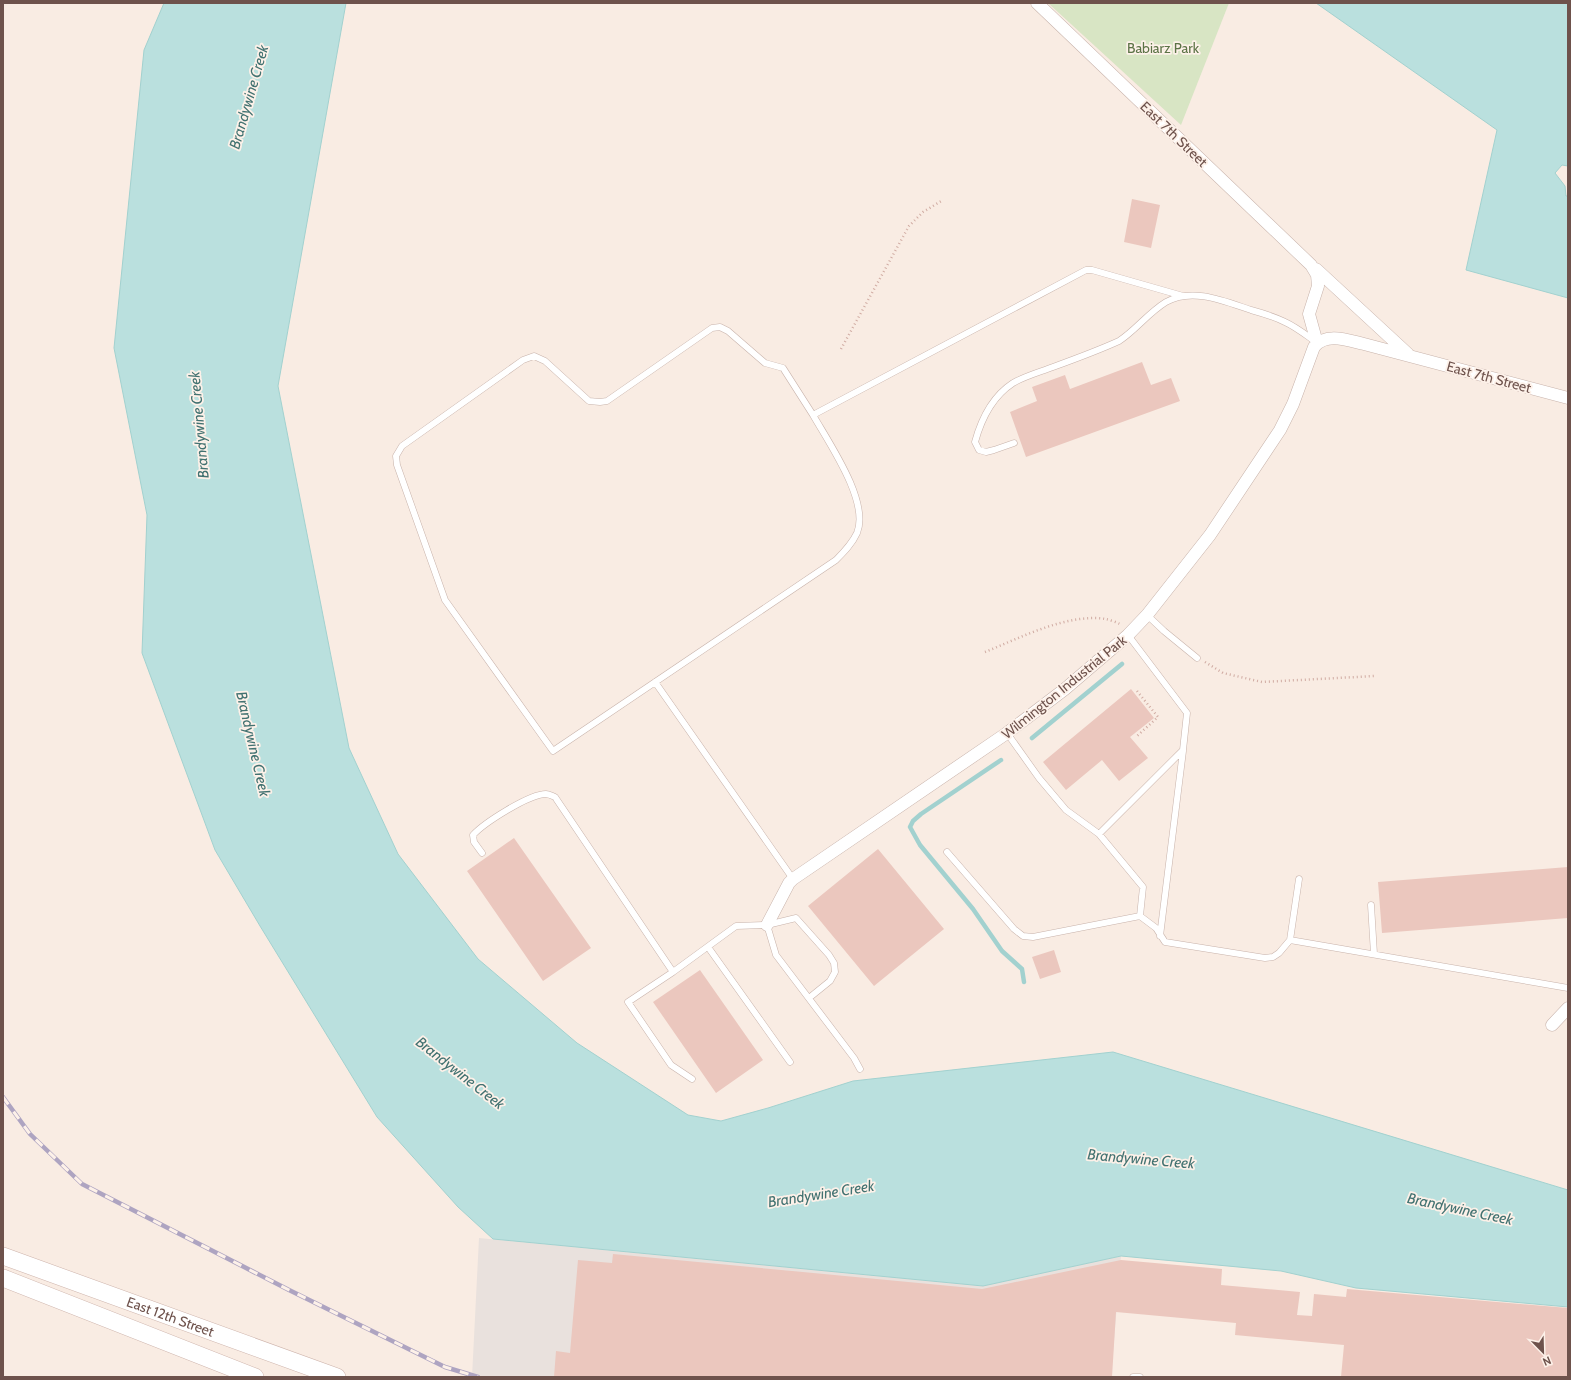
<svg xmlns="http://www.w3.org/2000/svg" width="1571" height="1380" font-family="Cabin,sans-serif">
<rect width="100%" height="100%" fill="#f9ece3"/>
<path fill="#e9e1dd" d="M479,1238L983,1286L1121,1256L1111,1377H472Z"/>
<path fill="#d8e5c4" d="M1048,3H1229L1181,125Z"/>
<path fill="#bae0de" stroke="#a2d1cf" d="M164,3H346L278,386L349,748L398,854L478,959L577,1043L688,1115L721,1121L768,1108L853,1081L1113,1052L1568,1190V1307L1356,1288L1281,1271L1121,1256L983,1286L493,1239L458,1207L377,1117L260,926L215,850L142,653L147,515L114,348L144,50Z
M1316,3H1568V166L1562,165L1555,173L1565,186L1566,196H1568V298L1466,270L1497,130Z"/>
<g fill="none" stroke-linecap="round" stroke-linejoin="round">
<path stroke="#a2d1cf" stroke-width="4.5" d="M1032,738L1122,664
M1001,760L921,814L913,821L910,827L920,845L973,909L1002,951L1022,969L1024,982"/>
</g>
<path fill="#ebc7be" d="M1132,199L1160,205L1151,248L1124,242Z
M1142,362L1151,385L1171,378L1180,401L1026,457L1010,412L1037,401L1032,387L1065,375L1070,389Z
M1131,689L1154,718L1130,737L1148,758L1119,781L1102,760L1066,790L1043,762Z
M514,838L591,948L543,981L467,871Z
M878,849L944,929L874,986L808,906Z
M1568,867V918L1382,933L1378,882Z
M1054,950L1061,972L1040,979L1032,957Z
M700,970L763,1060L716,1093L653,1002Z
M613,1254L982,1289L1121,1260L1222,1269L1221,1285L1300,1292L1297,1315L1312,1316L1314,1294L1346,1297L1347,1289L1568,1308V1377H1341L1344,1345L1235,1335L1236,1323L1116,1312L1112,1377H554L556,1351L570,1353L578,1260L612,1263Z"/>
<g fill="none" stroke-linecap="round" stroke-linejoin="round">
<g stroke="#c8b3ab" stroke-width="7">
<path id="lane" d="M813,415L783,368L765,363L728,331L720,327L712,328L607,401L600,402L589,401L545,361L534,356L523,360L402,446L396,456L397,465L445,600L553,751L836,560C844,552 852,544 857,533C870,502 829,443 813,415L1086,270H1092L1183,296
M1014,443L994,450L986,452L979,450L975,442C981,420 993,396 1013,383C1025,376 1040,372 1053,367C1075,359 1097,351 1119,341C1136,330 1148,313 1166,302C1192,287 1224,301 1251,310C1262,313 1275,317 1285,322C1296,327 1306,335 1316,342
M1147,615L1164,631L1197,658
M655,682L793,879
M1099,834L1183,750L1187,713L1128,635
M947,852L1014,929L1023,936L1033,937L1140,916L1143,887L1099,834L1066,810L1039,778L1007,733
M482,853L474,842L473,835C484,823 529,794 546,794C549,794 552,796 555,797L673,972
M1371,905L1374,954
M1140,916L1156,928L1165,942L1265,958L1273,957L1279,953L1290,940L1299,879
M767,925L776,955L854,1058L860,1069
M1160,936L1183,751
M1290,940L1568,988
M708,947L790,1062
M692,1079L671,1065L628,1002L673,972L736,926L767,925L796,918L829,955L834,963L835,972L830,981L809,998
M1133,1377H1140"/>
</g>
<g stroke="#c8b3ab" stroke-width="13">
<path id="street" d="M1037,3L1311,265L1317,275L1318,286L1309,314L1317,343
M1316,269L1408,354
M767,925L789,883L793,879L1007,733L1065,689L1128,635L1147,615L1210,535L1280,430L1293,404L1314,347C1326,332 1347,340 1364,344L1568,398
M1552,1025L1568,1008"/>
</g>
<g stroke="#ceb4ac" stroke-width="18">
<g id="secondary">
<path id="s1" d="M3,1256L337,1377"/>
<path d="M3,1278L255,1377"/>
</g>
</g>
<path stroke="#d0aba2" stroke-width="2.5" stroke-dasharray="1 3" stroke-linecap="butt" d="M841,349L909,226L923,212L943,200
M985,652C1020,638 1067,613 1106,619C1110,620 1116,622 1120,624
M1205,662L1223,673L1262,682L1375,676
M1137,691L1158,717L1137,736"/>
<use href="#lane" stroke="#fff" stroke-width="6"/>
<use href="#street" stroke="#fff" stroke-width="12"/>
<use href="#secondary" stroke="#fff" stroke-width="17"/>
<g stroke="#aea4c1" stroke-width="4.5">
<path id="rail" d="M3,1097L30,1134L82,1184L289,1290L445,1367L478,1377"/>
</g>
<use href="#rail" stroke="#fdf1e9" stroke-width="3" stroke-dasharray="9" stroke-linecap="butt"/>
</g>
<g text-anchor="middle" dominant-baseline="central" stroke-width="3.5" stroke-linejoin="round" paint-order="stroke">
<g font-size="14" fill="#5c7346" stroke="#fdf1e9">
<text x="1163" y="48">Babiarz Park</text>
</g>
<g font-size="14" fill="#6e524c" stroke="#fdf1e9">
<text transform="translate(1174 134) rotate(44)">East 7th Street</text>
<text transform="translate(1489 377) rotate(15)">East 7th Street</text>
<text transform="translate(1064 687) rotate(-39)">Wilmington Industrial Park</text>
<text stroke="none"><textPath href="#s1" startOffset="178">East 12th Street</textPath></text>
</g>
<g font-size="15" font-style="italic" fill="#427271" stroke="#fdf1e9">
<text transform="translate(249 97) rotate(-74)">Brandywine Creek</text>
<text transform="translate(199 425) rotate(-95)">Brandywine Creek</text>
<text transform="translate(253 744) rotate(77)">Brandywine Creek</text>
<text transform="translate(460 1073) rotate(38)">Brandywine Creek</text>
<text transform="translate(1141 1159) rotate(5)">Brandywine Creek</text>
<text transform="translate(821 1194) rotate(-9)">Brandywine Creek</text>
<text transform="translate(1460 1209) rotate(12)">Brandywine Creek</text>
</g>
</g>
<rect width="1571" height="1380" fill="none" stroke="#6e524c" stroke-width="8"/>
<g transform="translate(1543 1352) rotate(157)" stroke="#fdf1e9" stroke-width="3" paint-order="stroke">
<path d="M0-3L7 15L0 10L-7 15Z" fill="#6e524c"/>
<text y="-6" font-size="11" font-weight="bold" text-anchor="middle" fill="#6e524c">N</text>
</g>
</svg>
